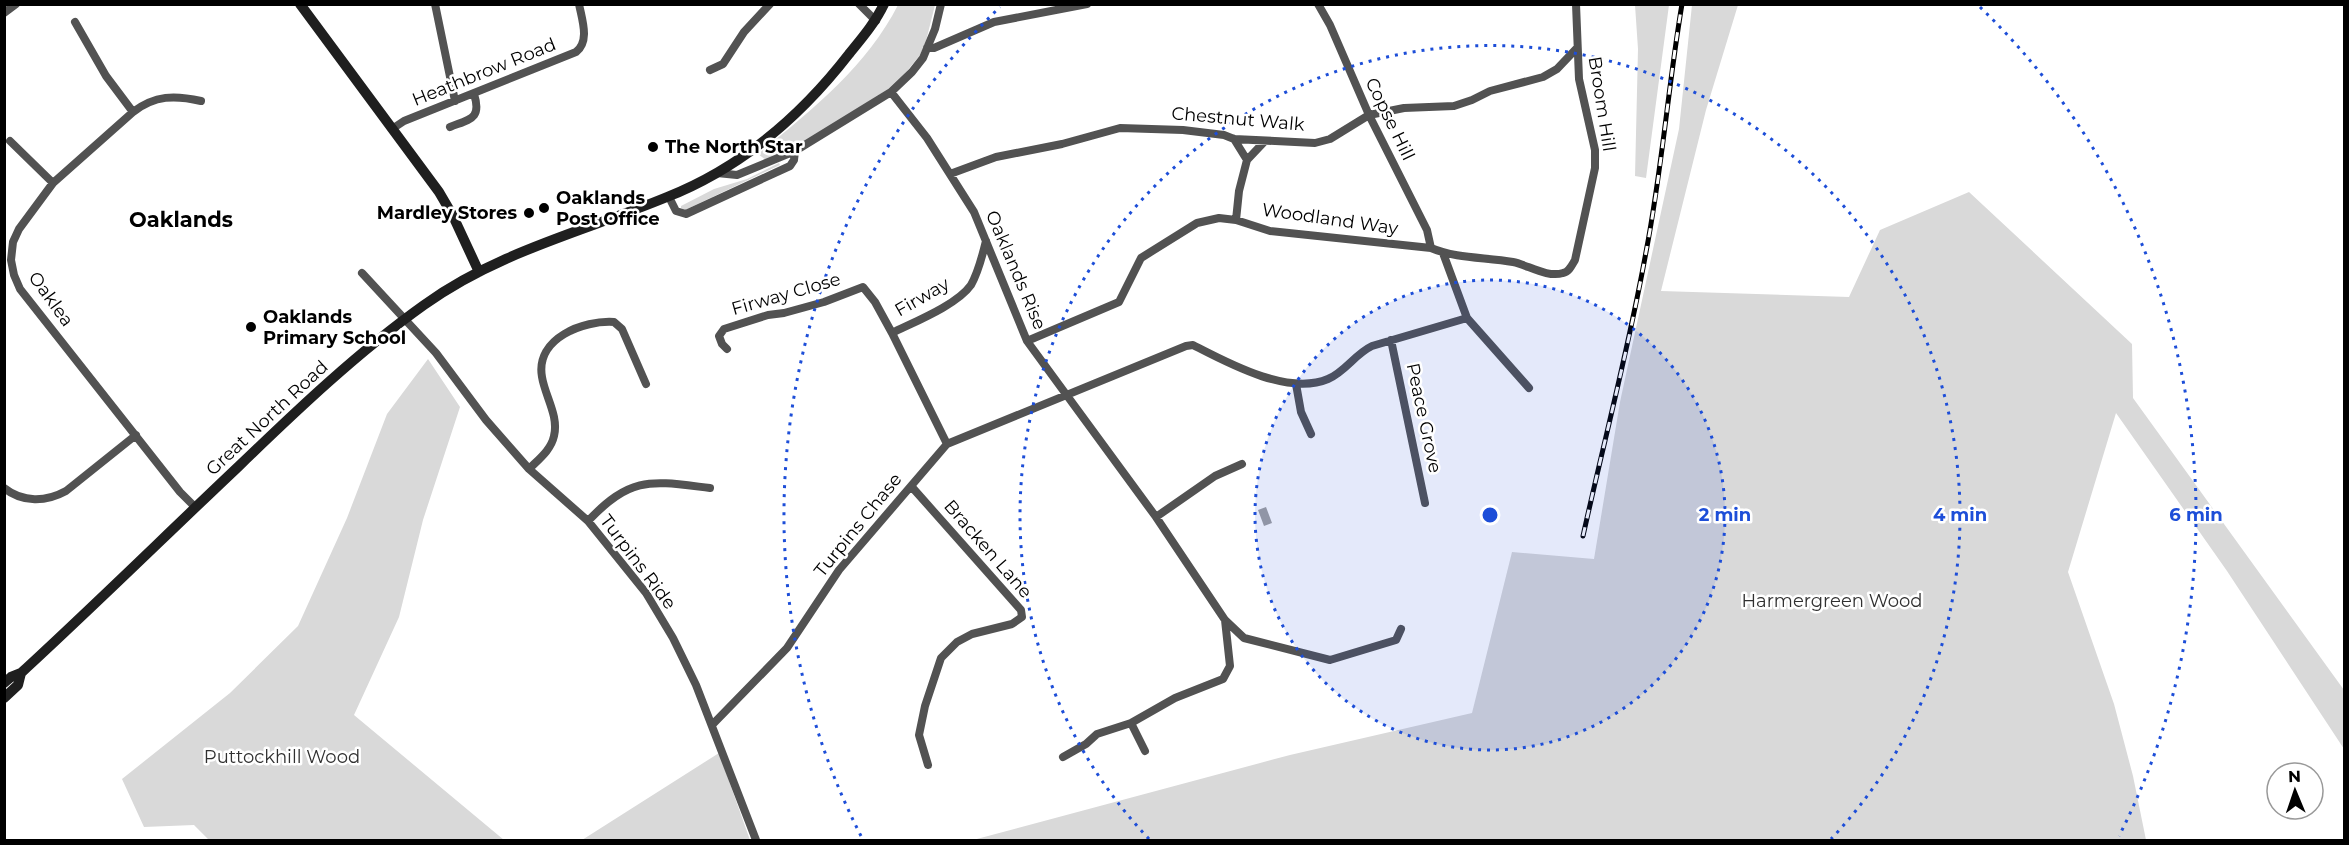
<svg xmlns="http://www.w3.org/2000/svg" width="2349" height="845" font-family="Montserrat,sans-serif">
<rect width="100%" height="100%" fill="#fff"/>
<path fill="#d9d9d9" d="M898,5H935L926,41L920,55L907,71L888,89L788,153L766,160L758,154C811,111 867,66 898,5Z
M1635,5H1669L1646,178L1635,176L1638,49Z
M1692,5H1738L1706,110L1661,291L1849,297L1880,230L1969,192L2132,344L2133,398L2344,690V749L2227,571L2116,413L2068,572L2114,704L2133,776L2146,840H973L1290,755L1472,713L1512,552L1594,559L1620,402L1679,129Z
M779,163L780,165L685,210L681,208V206L714,189L747,179Z
M428,359L460,407L423,520L399,617L354,715L504,840H209L194,825L144,827L122,779L230,693L298,626L347,518L387,414Z
M719,753L750,840H582Z"/>
<path fill="#a0a0a0" d="M1266,507L1272,523L1264,526L1258,510Z"/>
<g fill="none" stroke-linecap="round" stroke-linejoin="round">
<path stroke="#525252" stroke-width="8" d="M435,4L455,101
M859,4L876,21
M1318,4L1330,25L1369,115L1427,230L1431,248
M4,13L16,4
M75,22L106,76L133,112
M927,48H934L994,22L1087,4
M710,70L723,64L744,32L770,4
M891,92L927,138L974,212L1027,341L1156,517L1225,620L1230,666L1223,679L1175,698L1131,723L1097,734L1086,744L1063,757
M450,127C470,119 482,119 474,94
M392,129L404,121L576,52C590,41 582,20 579,4
M1234,139L1247,160L1239,191L1236,220
M10,141L53,183
M1247,160L1265,141
M717,173L737,175L795,151L891,92L912,72L923,58L935,29L941,4
M950,174L996,157L1062,144L1120,128L1183,130L1224,135L1234,139L1315,143L1330,139L1369,115L1404,108L1454,106L1472,100L1490,91L1543,77L1557,69L1576,49
M669,197L676,211L686,214L790,166L794,160L795,151
M362,273L436,353L486,420L529,469L588,521L646,593L673,638L696,685L756,840
M1467,318L1529,388
M892,333C914,322 957,305 971,285C979,271 982,256 986,241
M1391,340L1425,503
M1027,341L1119,302L1141,258L1197,223L1219,218L1236,220L1270,231L1431,248C1457,259 1486,257 1513,262C1528,265 1547,278 1563,273C1569,272 1572,265 1575,260L1595,168V150L1579,79L1576,4
M727,349L722,344L719,336L724,329L768,315L784,313L824,302L863,287L875,302L892,333L947,444
M1296,384L1301,412L1311,434
M529,469C539,459 551,450 554,436C559,416 545,396 542,377C535,338 584,320 614,322L622,329L646,384
M911,486L1021,610L1022,617L1012,624L972,634L957,642L941,658L925,706L919,735L928,765
M4,488C23,503 46,502 66,491L136,435
M195,507L180,492L20,289L14,275L11,260L13,242L19,229L53,183L133,112C155,95 175,95 201,101
M1156,517L1215,476L1242,464
M588,521C632,475 651,481 710,488
M1225,620L1244,638L1330,660L1396,640L1401,629
M1131,723L1145,751
M712,725L787,648L839,570L947,444L1186,346L1193,345C1228,363 1288,396 1328,379C1345,372 1355,354 1372,346L1467,318L1443,253"/>
<path stroke="#1f1f1f" stroke-width="10" d="M300,4L439,192L453,216L479,272
M4,683L11,677L21,673C95,605 166,535 239,466C297,410 358,352 424,305C497,252 585,231 667,197C740,168 801,116 849,54C862,38 875,23 884,4
M4,698L18,685L21,673"/>
<g stroke="#000" stroke-width="5">
<path id="rail" d="M1583,536C1604,441 1629,347 1646,252C1662,170 1668,87 1682,4"/>
</g>
<use href="#rail" stroke="#fff" stroke-width="3" stroke-dasharray="9" stroke-linecap="butt"/>
</g>
<circle cx="1490" cy="515" r="235" fill="#1d4ed8" fill-opacity=".12"/>
<g fill="none" stroke="#1d4ed8" stroke-width="3" stroke-dasharray="3 6">
<circle cx="1490" cy="515" r="235"/>
<path d="M1149 839A470 470 0 1 1 1831 839"/>
<path d="M861 836A706 706 0 0 1 1000 7M1980 7A706 706 0 0 1 2119 836"/>
</g>
<g fill="#000" stroke="#fff" stroke-width="2">
<circle cx="653" cy="147" r="6"/>
<circle cx="544" cy="208" r="6"/>
<circle cx="529" cy="213" r="6"/>
<circle cx="251" cy="327" r="6"/>
</g>
<g text-anchor="middle" dominant-baseline="central" stroke-width="5" stroke-linejoin="round" paint-order="stroke">
<g font-size="18" fill="#000" stroke="#fff">
<text transform="translate(484 72) rotate(-22)">Heathbrow Road</text>
<text transform="translate(1602 104) rotate(81)">Broom Hill</text>
<text transform="translate(1238 119) rotate(5)">Chestnut Walk</text>
<text transform="translate(1390 119) rotate(64)">Copse Hill</text>
<text transform="translate(1330 219) rotate(8)">Woodland Way</text>
<text transform="translate(1016 270) rotate(67)">Oaklands Rise</text>
<text transform="translate(786 294) rotate(-16)">Firway Close</text>
<text transform="translate(922 297) rotate(-30)">Firway</text>
<text transform="translate(51 299) rotate(54)">Oaklea</text>
<text transform="translate(267 418) rotate(-43)">Great North Road</text>
<text transform="translate(1424 418) rotate(78)">Peace Grove</text>
<text transform="translate(858 525) rotate(-51)">Turpins Chase</text>
<text transform="translate(988 549) rotate(49)">Bracken Lane</text>
<text transform="translate(638 562) rotate(53)">Turpins Ride</text>
</g>
<g font-size="18" font-weight="bold" fill="#000" stroke="#fff" text-anchor="start">
<text x="665" y="147">The North Star</text>
<text x="556" y="198">Oaklands<tspan x="556" dy="21">Post Office</tspan></text>
<text x="517" y="213" text-anchor="end">Mardley Stores</text>
<text x="263" y="317">Oaklands<tspan x="263" dy="21">Primary School</tspan></text>
</g>
<g font-size="18" fill="#303030" stroke="#fff">
<text x="1832" y="601">Harmergreen Wood</text>
<text x="282" y="757">Puttockhill Wood</text>
</g>
<g font-size="21" font-weight="bold" fill="#000" stroke="#fff">
<text x="181" y="219">Oaklands</text>
</g>
</g>
<circle cx="1490" cy="515" r="9" fill="#1d4ed8" stroke="#fff" stroke-width="3"/>
<g font-size="18" text-anchor="middle" font-weight="bold" fill="#1d4ed8" stroke="#fff" stroke-width="5" stroke-linejoin="round" paint-order="stroke">
<text x="1725" y="521">2 min</text>
<text x="1960" y="521">4 min</text>
<text x="2196" y="521">6 min</text>
</g>
<rect width="2349" height="845" fill="none" stroke="#000000" stroke-width="12"/>
<g transform="translate(2295 791) rotate(358)"><circle r="28" fill="#ffffff" stroke="#999999" stroke-width="1.5"/>
<path d="M0-4.5L10 22L0 15L-10 22Z" fill="#000000"/>
<text y="-9" font-size="16" font-weight="bold" text-anchor="middle" fill="#000000">N</text>
</g>
</svg>
